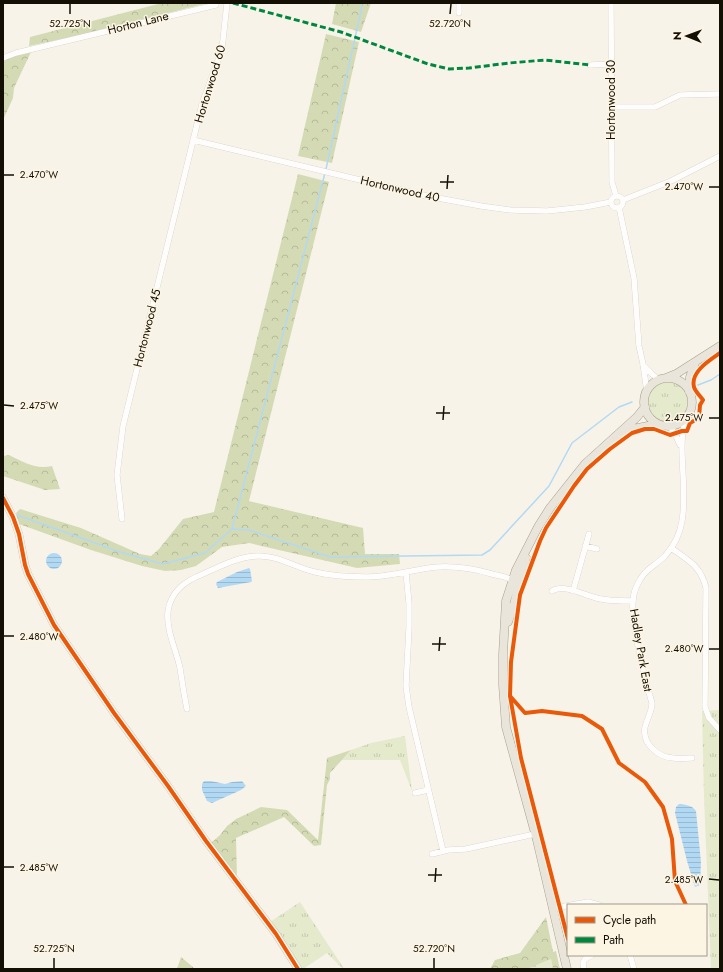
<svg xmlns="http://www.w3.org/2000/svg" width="723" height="972" font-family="Jost,sans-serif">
<defs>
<pattern id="grass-tufts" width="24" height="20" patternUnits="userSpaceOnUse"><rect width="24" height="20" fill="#e5eacc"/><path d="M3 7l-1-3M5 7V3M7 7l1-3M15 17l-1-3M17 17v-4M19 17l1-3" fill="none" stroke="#c4c8ae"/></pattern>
<pattern id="forest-crowns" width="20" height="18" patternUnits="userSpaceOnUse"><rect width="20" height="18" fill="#d4dbb4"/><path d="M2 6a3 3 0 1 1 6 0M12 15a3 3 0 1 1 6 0" fill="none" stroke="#b5bb99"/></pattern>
<pattern id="water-rules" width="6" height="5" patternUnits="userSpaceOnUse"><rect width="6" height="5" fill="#b2d9f4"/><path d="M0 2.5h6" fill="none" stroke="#98b9d0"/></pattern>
</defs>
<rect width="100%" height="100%" fill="#f7f3e9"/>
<path fill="url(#grass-tufts)" d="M648 402a20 20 0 1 1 40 0a20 20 0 1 1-40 0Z
M720,710V967L718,969H711L704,797L702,711Z
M405,736L412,791L400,760H342L351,750L371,743Z
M300,902L343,967L345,969H342V968L327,953L303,969H300L289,946L270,922Z
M551,959L553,969H527Z"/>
<path fill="url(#forest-crowns)" d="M162,3H208L76,36L29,46L30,37Z
M336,3H371L361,32L332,24Z
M326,34L359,42L332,163L298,156Z
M31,52L14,88L13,98L3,120V61L9,57Z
M298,174L329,182L249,501L363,528L365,554H399L400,564L357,568L249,543L222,547L196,566L181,570L165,571L142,566L91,550L19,524L16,513L20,509L81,528L140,554L151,556L159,549L183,519L214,512Z
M9,455C23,462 37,470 52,466L60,489L45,490L3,476V456Z
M351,750L330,773V779L327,785L321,845L314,846L284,817L236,838L237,879L211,843L220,835L227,826L236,819L261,807L287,810L318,840L327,758Z
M546,917L553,952L556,951L560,969H553L551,959L527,969H490L495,960L520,953Z
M181,957L193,967L194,969H177Z"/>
<path fill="url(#water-rules)" d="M46 561a8 8 0 1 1 16 0a8 8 0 1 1-16 0Z
M249,568L250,569L252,581L251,582L218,588L216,584L217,582L237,572Z
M204,781H211L225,784L232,782L242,781L246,786L241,790L212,803L207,801L202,790V784Z
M679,804C685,804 693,806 696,811L701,862L700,885L695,887L687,861L675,813L676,807Z"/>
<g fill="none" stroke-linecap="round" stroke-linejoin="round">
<path stroke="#b2d9f4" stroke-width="1.5" d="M326,169L361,11L362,3
M698,385L711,380L720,374
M17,515L120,552L163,564L205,553L232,529L325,173
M232,529L249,530L330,557L482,555L490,550L549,486L572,443L619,407L632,402"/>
<g stroke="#ccc8be" stroke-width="6">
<path id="minor" d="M611,3L612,182L616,196
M459,13V3
M3,58L16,53L216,5
M590,65L611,64
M611,107H655L680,95L719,94
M193,140L427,196L481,206L510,210L547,211L585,207L611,202
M611 202a6 6 0 1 1 12 0a6 6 0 1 1-12 0Z
M623,200L671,181L720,156
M619,207L634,278L639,346L643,364L647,392
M643,365L652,374L659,380
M685,419C677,452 688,487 682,521C680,534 673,547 665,556C658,563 650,567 644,574C638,581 633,592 633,602C632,613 634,624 636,635C640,658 645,681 652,703C652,711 647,719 645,727C642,744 658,757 673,758C680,759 686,758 692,758
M670,426L676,436L680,445
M122,519L117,475L123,426L202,104L222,49L227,3
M585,546L597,549
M671,548C688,560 701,566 706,588L705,707L709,718L720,730
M406,573L409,603V628L406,686L409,707L443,851
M552,591C565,583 587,597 601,599C611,601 622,601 633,601
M573,591L589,534
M187,709C184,695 182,681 180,668C176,649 166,631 168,611C171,591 185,581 203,574C221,566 237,557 257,556C278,555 296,568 315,572C331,576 350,577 366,577C391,577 414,569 438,567C457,566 475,569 492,574C499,576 505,576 512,580
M415,793L428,790
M432,854L448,850L466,849L535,834
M554,908L588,902L599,905
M630,955L634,969
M584,969L583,963L585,959L592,955"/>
</g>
<g stroke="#ccc8be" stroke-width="8">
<path id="tertiary" d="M3,498L13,517L19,534L25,565L28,574L54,625L114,713L168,786L206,841L276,934L298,969"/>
</g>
<g stroke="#a8a08b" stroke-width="9">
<path id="primary" d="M666,378L676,374L720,346
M644 402a24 24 0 1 1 48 0a24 24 0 1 1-48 0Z
M689,391L690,377L695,363
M621,435L633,429L658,424
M508,622L513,608L526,558
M567,969L537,840L506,727L503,685V654L506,601L516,570L538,527L550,508L585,464L637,417L645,407"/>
</g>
<use href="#minor" stroke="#fefdfc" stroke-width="5.5"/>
<use href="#tertiary" stroke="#fefdfc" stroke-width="7"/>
<use href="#primary" stroke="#e9e5da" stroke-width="8"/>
<path stroke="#00873e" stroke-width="3" stroke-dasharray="6 3" stroke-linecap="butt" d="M233,3L341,32L428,64L449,69L469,68L509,63L545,60L590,65"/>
<g stroke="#fdf5e3" stroke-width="6">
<path id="cycleway" d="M3,498L13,517L19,534L25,565L28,574L54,625L114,713L168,786L206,841L276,934L298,969
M510,696L525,713L542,711L582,716L602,729L619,763L645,782L663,807L672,839L675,881L686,905
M568,939L521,758L510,696L511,662L520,595L540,541L546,528L574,486L587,469L610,449L632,433L645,429H654L670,435L682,431H687L690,423L699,418L700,405L703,400C700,396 695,391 694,387C690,372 710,360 720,353"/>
</g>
<use href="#cycleway" stroke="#e8590c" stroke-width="4"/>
</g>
<path fill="none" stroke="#140f05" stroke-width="1.5" d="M70,14V4M450,14L451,4M4,175H14M440,182H454M709,187H719M447,189L448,175M4,405L14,406M436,413H450M709,418H719M443,420L444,406M4,636H14M432,644H446M709,649H719M439,651L440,637M4,867H14M428,875H442M709,879L719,880M435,882L436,868M54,968V958M434,968V958"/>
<g text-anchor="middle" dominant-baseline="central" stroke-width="3" stroke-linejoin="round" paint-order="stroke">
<g font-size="12" fill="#140f05" stroke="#fdf5e3">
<text transform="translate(138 23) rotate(-14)">Horton Lane</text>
<text transform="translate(210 84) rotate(-73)">Hortonwood 60</text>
<text transform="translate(611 100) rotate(-90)">Hortonwood 30</text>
<text transform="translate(400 189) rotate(13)">Hortonwood 40</text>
<text transform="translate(147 328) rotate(-76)">Hortonwood 45</text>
<text transform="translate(641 650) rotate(80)">Hadley Park East</text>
</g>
</g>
<g font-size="10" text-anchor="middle" fill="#140f05" stroke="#fdf5e3" stroke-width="3" stroke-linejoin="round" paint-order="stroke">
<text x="70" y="27">52.725°N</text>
<text x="450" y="27">52.720°N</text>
<text x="39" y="178">2.470°W</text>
<text x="684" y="190">2.470°W</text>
<text x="39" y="409">2.475°W</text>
<text x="684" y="421">2.475°W</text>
<text x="39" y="640">2.480°W</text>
<text x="684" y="652">2.480°W</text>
<text x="39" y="871">2.485°W</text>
<text x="684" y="883">2.485°W</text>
<text x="54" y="952">52.725°N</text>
<text x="434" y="952">52.720°N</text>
</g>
<rect width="723" height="972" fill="none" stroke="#140f05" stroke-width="8"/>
<rect x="567" y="904" width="140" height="52" fill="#fdf5e3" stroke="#a0998a"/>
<rect x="575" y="917" width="20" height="6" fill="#e8590c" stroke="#a0998a"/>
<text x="603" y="924" font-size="12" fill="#140f05">Cycle path</text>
<rect x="575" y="937" width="20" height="6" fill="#00873e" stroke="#a0998a"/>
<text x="603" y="944" font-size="12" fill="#140f05">Path</text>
<g transform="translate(687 36) rotate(271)" stroke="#fdf5e3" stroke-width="3" paint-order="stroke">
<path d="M0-3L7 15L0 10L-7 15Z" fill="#140f05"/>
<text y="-6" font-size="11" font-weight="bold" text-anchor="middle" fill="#140f05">N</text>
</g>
</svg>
